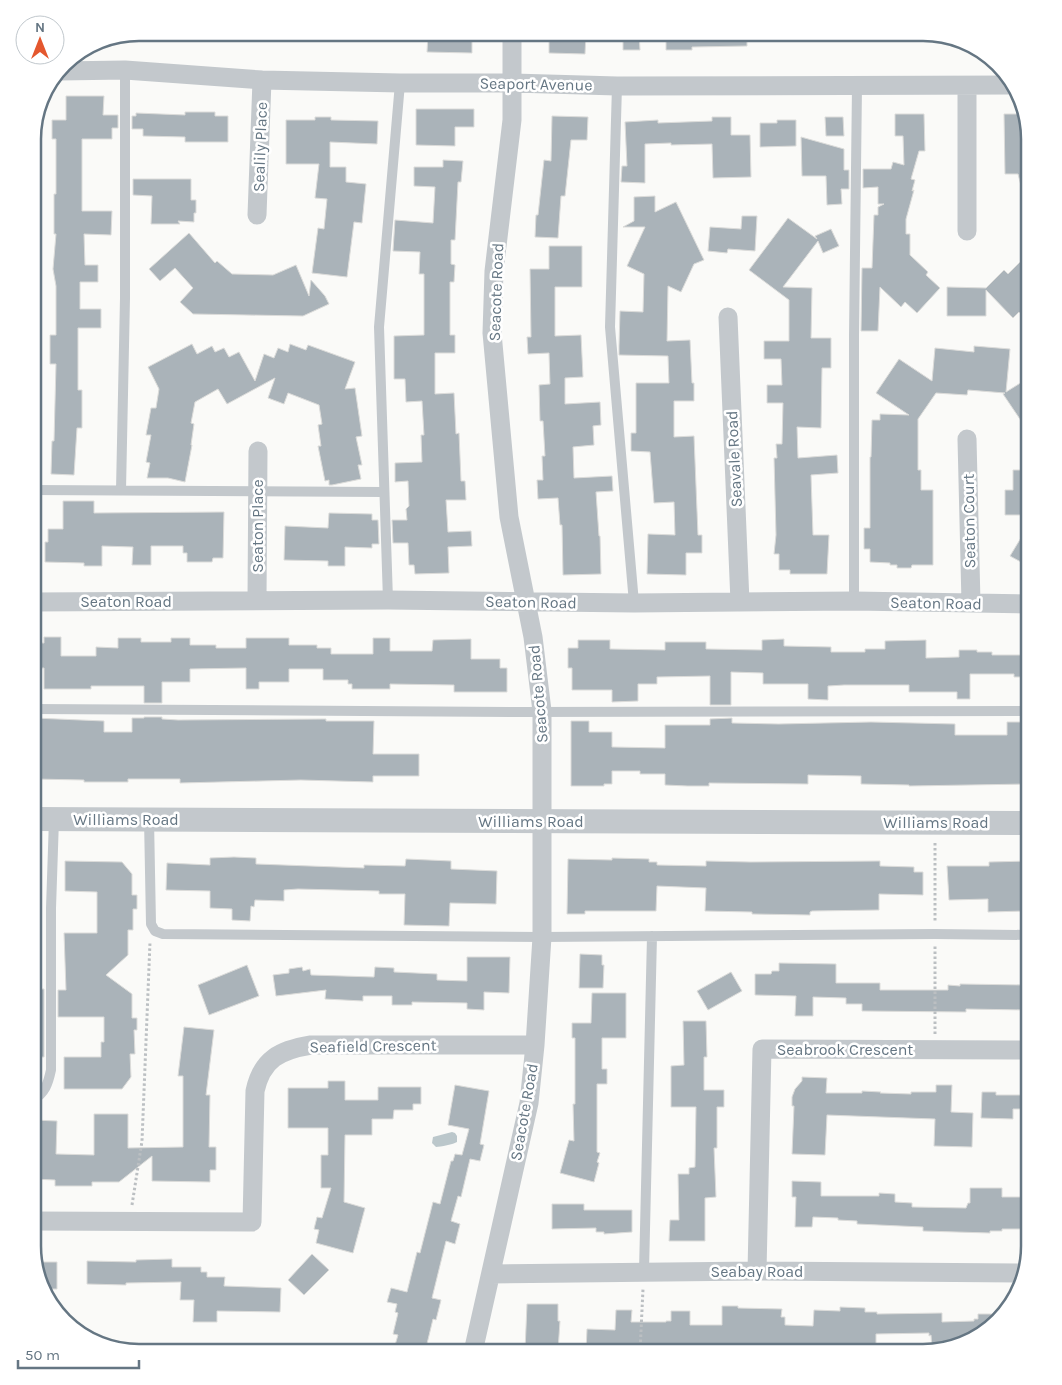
<svg xmlns="http://www.w3.org/2000/svg" width="1062" height="1385" font-family="Karla,sans-serif">
<rect width="100%" height="100%" fill="#fafaf8"/>
<path fill="#bbc7cb" d="M452,1132L455,1133L457,1136V1142C454,1144 440,1147 436,1147L432,1143L433,1137Z"/>
<path fill="#aab3b9" stroke="#dcdcda" d="M428,33H472V53L427,52Z
M549,33H586L585,54L549,53Z
M623,33H639L640,50H623Z
M666,33H747V46L692,47V50H666Z
M66,96H104L103,115H118V128H112V139H82V211H112L111,235L84,234L85,265H98V282H80V309H101V328H78V390H82V428H77L74,475L51,474L52,441H54L56,364H50V335H56V286L53,269L56,234H54V194H56V139H52V120H66Z
M416,109H474V127H455V146L416,145Z
M185,112H215V116H228V142H185V137L143,136V129H132V116H136V113L185,115Z
M895,114H924L925,151H919L911,179L915,180L912,191L914,190L906,219V234H910V255L928,272L926,275L940,288L917,313L905,302L901,307L880,287L878,331H861L862,268H872L874,215H878V207L884,204H878V187L863,188V169H891L893,162L904,165L903,136H895Z
M1004,114H1022L1030,139V200L1025,201L1018,174H1005Z
M552,116L588,117L587,140H571L565,196H561L558,238L535,237L536,215H538L544,160L551,161Z
M315,117H331V120L378,121L377,144L330,142V167H346V182L366,184L362,223L354,222L347,277L312,273L318,228L324,229L327,199L315,198L319,164H286V120H315Z
M712,117H731V135H750L751,177L713,178L712,144L671,145V143L645,144V183L621,182L622,166H627L625,122L658,120V123L712,121Z
M825,117H843L844,136H826Z
M777,120H796V146L760,147V123H777Z
M801,137L844,149V170H849V189H841L842,204L827,205L826,176H802Z
M443,160L463,161L461,182H458L455,240H451V264L455,265L454,282H450V335H455V353H435V394L454,393L456,434L459,433L461,481H465L466,500H446L448,532L471,531L472,546L448,547L449,573L415,574L414,565H409L408,543H393L392,520H407L406,509L409,506L408,481L395,482V463L422,462L421,435H424L422,401L406,402L405,379H394V336L424,335V274H419L420,252L393,251L395,220L433,223L435,187L414,186V167H443Z
M133,179H191V200H196V213H194V222L178,221L180,224H151L152,196L133,195Z
M655,196V212L676,202L704,260L694,264L681,292L668,286L667,341L690,340L692,383H694V401H674V437L694,436L698,535H702V553H686V575L647,574L648,534L675,535L674,502L654,503L650,452L631,451V433H636V383H669L668,356L619,355V346L620,311L643,312L644,274L627,266L645,227H623L634,221V197Z
M742,216H757L755,251L728,249L727,253L708,251L710,227L741,229Z
M788,218L817,239L815,236L831,229L839,246L823,253L818,241L783,287L812,288L811,338H831V368H822L821,428L797,427L798,458L837,455L838,473L811,475L813,535H829L827,574H790V570H779V554H774L776,535L774,458H777L776,444H782L783,403H767V385H782L781,359H764V341H789V300L749,270Z
M189,233L215,263L217,261L232,274L273,275L296,265L309,296L311,280L325,296L329,304L303,316L193,314L180,302L193,288L175,268L160,281L149,269Z
M549,246H582V287H555V336L581,335L583,377L565,378V404L600,402L601,425L593,426L594,445L573,447L574,478L612,476L613,491L596,492L599,536H600L601,574L563,575L562,525H560L558,498L538,499L537,480H543L542,456H545L543,421H540L539,385L550,384L549,353L528,354L527,337H531L530,269H549Z
M1022,260L1030,268V323L1019,312L1013,318L986,290V316H947V287L986,288L1004,270L1008,274Z
M192,344L197,354L212,346L215,352L224,348L229,357L239,352L255,381L264,354L274,358L278,348L288,352L290,344L306,350L308,345L355,362L345,389L355,388L362,436L356,437L362,465H358L361,479L332,485H329V480L325,481L318,446H321L318,425L322,424L319,405L288,393L284,404L268,398L275,378L227,404L218,389L195,402L191,423L194,424L191,445H192L185,482L168,478H147L150,463L146,462L151,435H146L151,408H156L159,389L148,367Z
M974,346L1010,349L1006,392L1030,377V434L1003,394L1005,393L968,390L967,395L936,393L918,419V470H921V490H933V565H912L911,568H897V565H890V563L870,562V549H864V528H870V457H871L872,420H880V414L909,415L876,393L899,359L932,381L935,348L974,352Z
M1013,470H1030V515H1005V490H1013Z
M63,501H94V513L224,512L223,558H213L212,562H187V553H183V546H151V565H132L133,547L102,546V566H84V563L45,562V542H48V529H63Z
M329,513L372,514V520H378L379,544H372V548L345,547V566H328V561L284,560L285,526L328,528Z
M1030,523V567L1010,556Z
M44,637H61V656H96V647L118,648V638H141V642H171V638H190V645H216V648H246V638H289V645H317V648H331V654H373V638H390V651H432L433,640L471,639V659H500V668H507V692H454V685L390,684V689H352V684H348V680H323V669H289V682H259V689H246V668L190,669V682H162V703H144V686H91V689H44V668H33V643H44Z
M784,639V646L831,647V652H865V649H885V641L926,640V658L959,657V650H977V652H992V655H1030V677H1014V674H970V699H957V692H909V685H844L828,686V700L808,699V684H763V673L731,672V705H710V676L657,677V684H638V701L612,702V690H572V668H568V648H578V640H610V649L665,650V642H706V649L762,650V640Z
M144,717H162V719L178,720L326,719V721H374L373,754H419V776H373V782L301,780L180,783V779H128V782H84V780L34,779V718L104,721V732H132V718H144Z
M732,718V723L779,724L871,722L955,724V735H1007V722H1023V745H1028V784L909,786V785L861,784V776L808,775V784L709,783V786H688L665,785V774H640V771H612V784H604V786H571V721H589V732H612V747L665,748V725H710V719Z
M234,857L256,858V864L364,868V865L405,866L406,859L451,861V869L497,871L496,904L450,903L449,926L404,925L405,894H379V891L298,889L284,890V901L255,900L254,907L251,906L250,921L232,920V909L210,908V891L166,890L167,863L210,865V858Z
M612,858L649,859V862H657V865L706,866V861L750,862L880,861V866L914,867V872H923V895L879,894V910L812,911L810,912V915L752,914V912L705,911L706,888L657,886L656,911H585V914H567L568,859L612,860Z
M65,861L122,862L132,874V895H137V909H133V930H128V955L106,975L132,994V1018H137V1030H134L135,1054H130L131,1077L122,1089H64V1057H101V1042H104V1017H58V990H66L64,933H97V892L65,891Z
M1029,861V902H1026V911L988,912V899L949,900L947,866H989V862Z
M580,954L602,955V965H604L603,988H579Z
M467,957H510L509,993L484,992V1010L467,1009V1003L412,1002V1005H392V996H363V1001L325,999L326,990L276,996L273,975L289,973V969L302,967L303,971L310,969L311,975L374,977L375,967L394,968V972L437,974V980L467,981Z
M779,963L836,964V983H880V990H948V985L960,986V984L1026,985L1025,1010L966,1009V1012L862,1011V1004H846V998L813,997V1016H795L796,996L755,995V974H771L772,971H779Z
M247,965L259,996L209,1015L198,985Z
M731,972L742,991L708,1010L697,991Z
M33,989H44V1057H33Z
M592,993H626V1038H602V1069H607V1084H597V1152L600,1153L597,1162L599,1163L594,1182L560,1173L569,1140L574,1141L573,1104H575V1038H572V1023H591Z
M683,1021H706L707,1057H704V1090H724V1107H717V1148H714L716,1197L705,1198V1241H669L670,1220H679L678,1174H689V1168L695,1167L696,1107H671V1066L684,1065Z
M184,1027L214,1030L206,1095H210L209,1147H216V1170H210V1182L152,1181V1156L119,1182H92V1186H55V1180L33,1179V1120L57,1121L56,1154L94,1155V1114H128V1148L183,1147V1076H178Z
M802,1077L827,1078L826,1093H862V1091L881,1092L880,1093L911,1094V1092H936V1085H952L951,1112L973,1113L972,1147L934,1146L935,1119L827,1115L825,1155L792,1154L794,1106H792V1097L795,1089L802,1081Z
M328,1081H345V1100H378V1087H421V1104H413V1110H394L393,1119H372V1135H345L344,1202L365,1208L353,1253L316,1243L319,1230L314,1229L317,1217L322,1218L331,1188H321V1155H328V1128H288V1088H328Z
M455,1085L489,1091L480,1144L484,1145L480,1161L470,1159L461,1197L458,1196L451,1221L460,1224L455,1244L446,1241L432,1298L441,1300L436,1320L433,1319L425,1352H393L398,1335L393,1334L398,1313L395,1312L397,1304L387,1302L391,1288L407,1292L417,1252L420,1253L433,1202L440,1204L451,1161H453L455,1154L462,1155L469,1129L448,1125Z
M982,1092H996V1095H1030V1109H1013V1119L981,1118Z
M792,1181L821,1182V1196H879V1193L895,1194V1202L912,1203V1207L966,1208L968,1203H970V1188H1002V1197H1030V1229H1002V1231H990V1233L923,1231V1227L857,1224V1221L838,1220V1218L813,1217L812,1227H795L796,1197H792Z
M552,1204H584V1210H632V1232L604,1234V1232H596V1228L552,1229Z
M312,1254L329,1270L304,1295L288,1280Z
M172,1259V1267H201V1272H207V1277H225L224,1286L281,1288L280,1312L217,1311V1322H193L194,1300H180L181,1282L126,1283V1285L87,1284V1261L136,1262V1260Z
M37,1262H57V1289H45Z
M527,1304H558V1321H560L558,1351H525Z
M722,1306H738V1308L782,1309L781,1317H785V1325L813,1326L814,1310L840,1311V1307L865,1308V1312H877V1314L942,1313V1322L974,1321V1319H978V1314H1001L982,1335L932,1350L931,1335L929,1336V1333L876,1334V1348H829V1352L791,1350V1346L757,1345V1352H696V1345H629V1352H586L587,1329L615,1330L616,1310H632L631,1322H666V1321H671V1311H690V1325H722Z"/>
<g fill="none" stroke-linecap="round" stroke-linejoin="round">
<path stroke="#bbbfc2" stroke-width="3" stroke-dasharray="2.5 2.5" stroke-linecap="butt" d="M935,843V922
M935,1034V945
M132,1205L142,1141L150,942
M640,1352L643,1289"/>
<path stroke="#c3c8cc" stroke-width="10" d="M617,86L610,327L634,603
M33,490L384,492
M121,490L125,298V70
M388,600L379,327L400,83
M854,601V336L857,86
M33,709L524,712L1029,711
M149,819L151,924L155,931L163,934L542,937L935,934L1029,935
M33,1100C45,1093 48,1084 51,1070V908L54,819
M644,1271L652,936"/>
<path stroke="#c3c8cc" stroke-width="19" d="M60,71L125,70L262,80L400,83H513L617,86L1013,85
M967,86V231
M257,215L262,80
M728,317L740,602
M967,439L971,603
M257,600L258,451
M33,602L388,600L634,603L854,601L1029,604
M33,1221L252,1222L255,1091C262,1059 280,1050 311,1045H535
M757,1271L762,1049L1029,1050
M491,1274L757,1271L1022,1273
M473,1352L529,1103L535,1045L542,937V711L533,637L509,517L492,333L494,271L512,120V33"/>
<path stroke="#c3c8cc" stroke-width="24" d="M33,819L1029,823"/>
</g>
<g text-anchor="middle" dominant-baseline="central" stroke-width="5" stroke-linejoin="round" paint-order="stroke">
<g font-size="16" fill="#657683" stroke="#fff">
<text transform="translate(536 84) rotate(1)">Seaport Avenue</text>
<text transform="translate(260 147) rotate(-88)">Sealily Place</text>
<text transform="translate(496 292) rotate(-88)">Seacote Road</text>
<text transform="translate(734 459) rotate(-93)">Seavale Road</text>
<text transform="translate(969 521) rotate(-91)">Seaton Court</text>
<text transform="translate(257 526) rotate(-90)">Seaton Place</text>
<text x="126" y="601">Seaton Road</text>
<text transform="translate(531 602) rotate(1)">Seaton Road</text>
<text transform="translate(936 603) rotate(1)">Seaton Road</text>
<text transform="translate(538 694) rotate(-95)">Seacote Road</text>
<text x="126" y="819">Williams Road</text>
<text x="531" y="821">Williams Road</text>
<text x="936" y="822">Williams Road</text>
<text transform="translate(373 1046) rotate(-1)">Seafield Crescent</text>
<text x="845" y="1049">Seabrook Crescent</text>
<text transform="translate(524 1112) rotate(-80)">Seacote Road</text>
<text x="757" y="1271">Seabay Road</text>
</g>
</g>
<path d="M0 0H1062V1385H0ZM139 41H923A98 98 0 0 1 1021 139V1246A98 98 0 0 1 923 1344H139A98 98 0 0 1 41 1246V139A98 98 0 0 1 139 41Z" fill="#fff" fill-rule="evenodd"/>
<path fill="none" stroke="#657683" stroke-width="2.5" d="M139 41H923A98 98 0 0 1 1021 139V1246A98 98 0 0 1 923 1344H139A98 98 0 0 1 41 1246V139A98 98 0 0 1 139 41Z"/>
<g transform="translate(40 40)"><circle r="24" fill="#ffffff" stroke="#c1c8cd"/>
<path d="M0-4L9 19L0 12L-9 19Z" fill="#e4572e"/>
<text y="-8" font-size="14" font-weight="bold" text-anchor="middle" fill="#657683">N</text>
</g>
<path d="M18 1360v8h121v-8" fill="none" stroke="#657683" stroke-width="2.5"/>
<text x="25" y="1360" font-size="15" fill="#657683" stroke="#ffffff" stroke-width="4" paint-order="stroke">50 m</text>
</svg>
